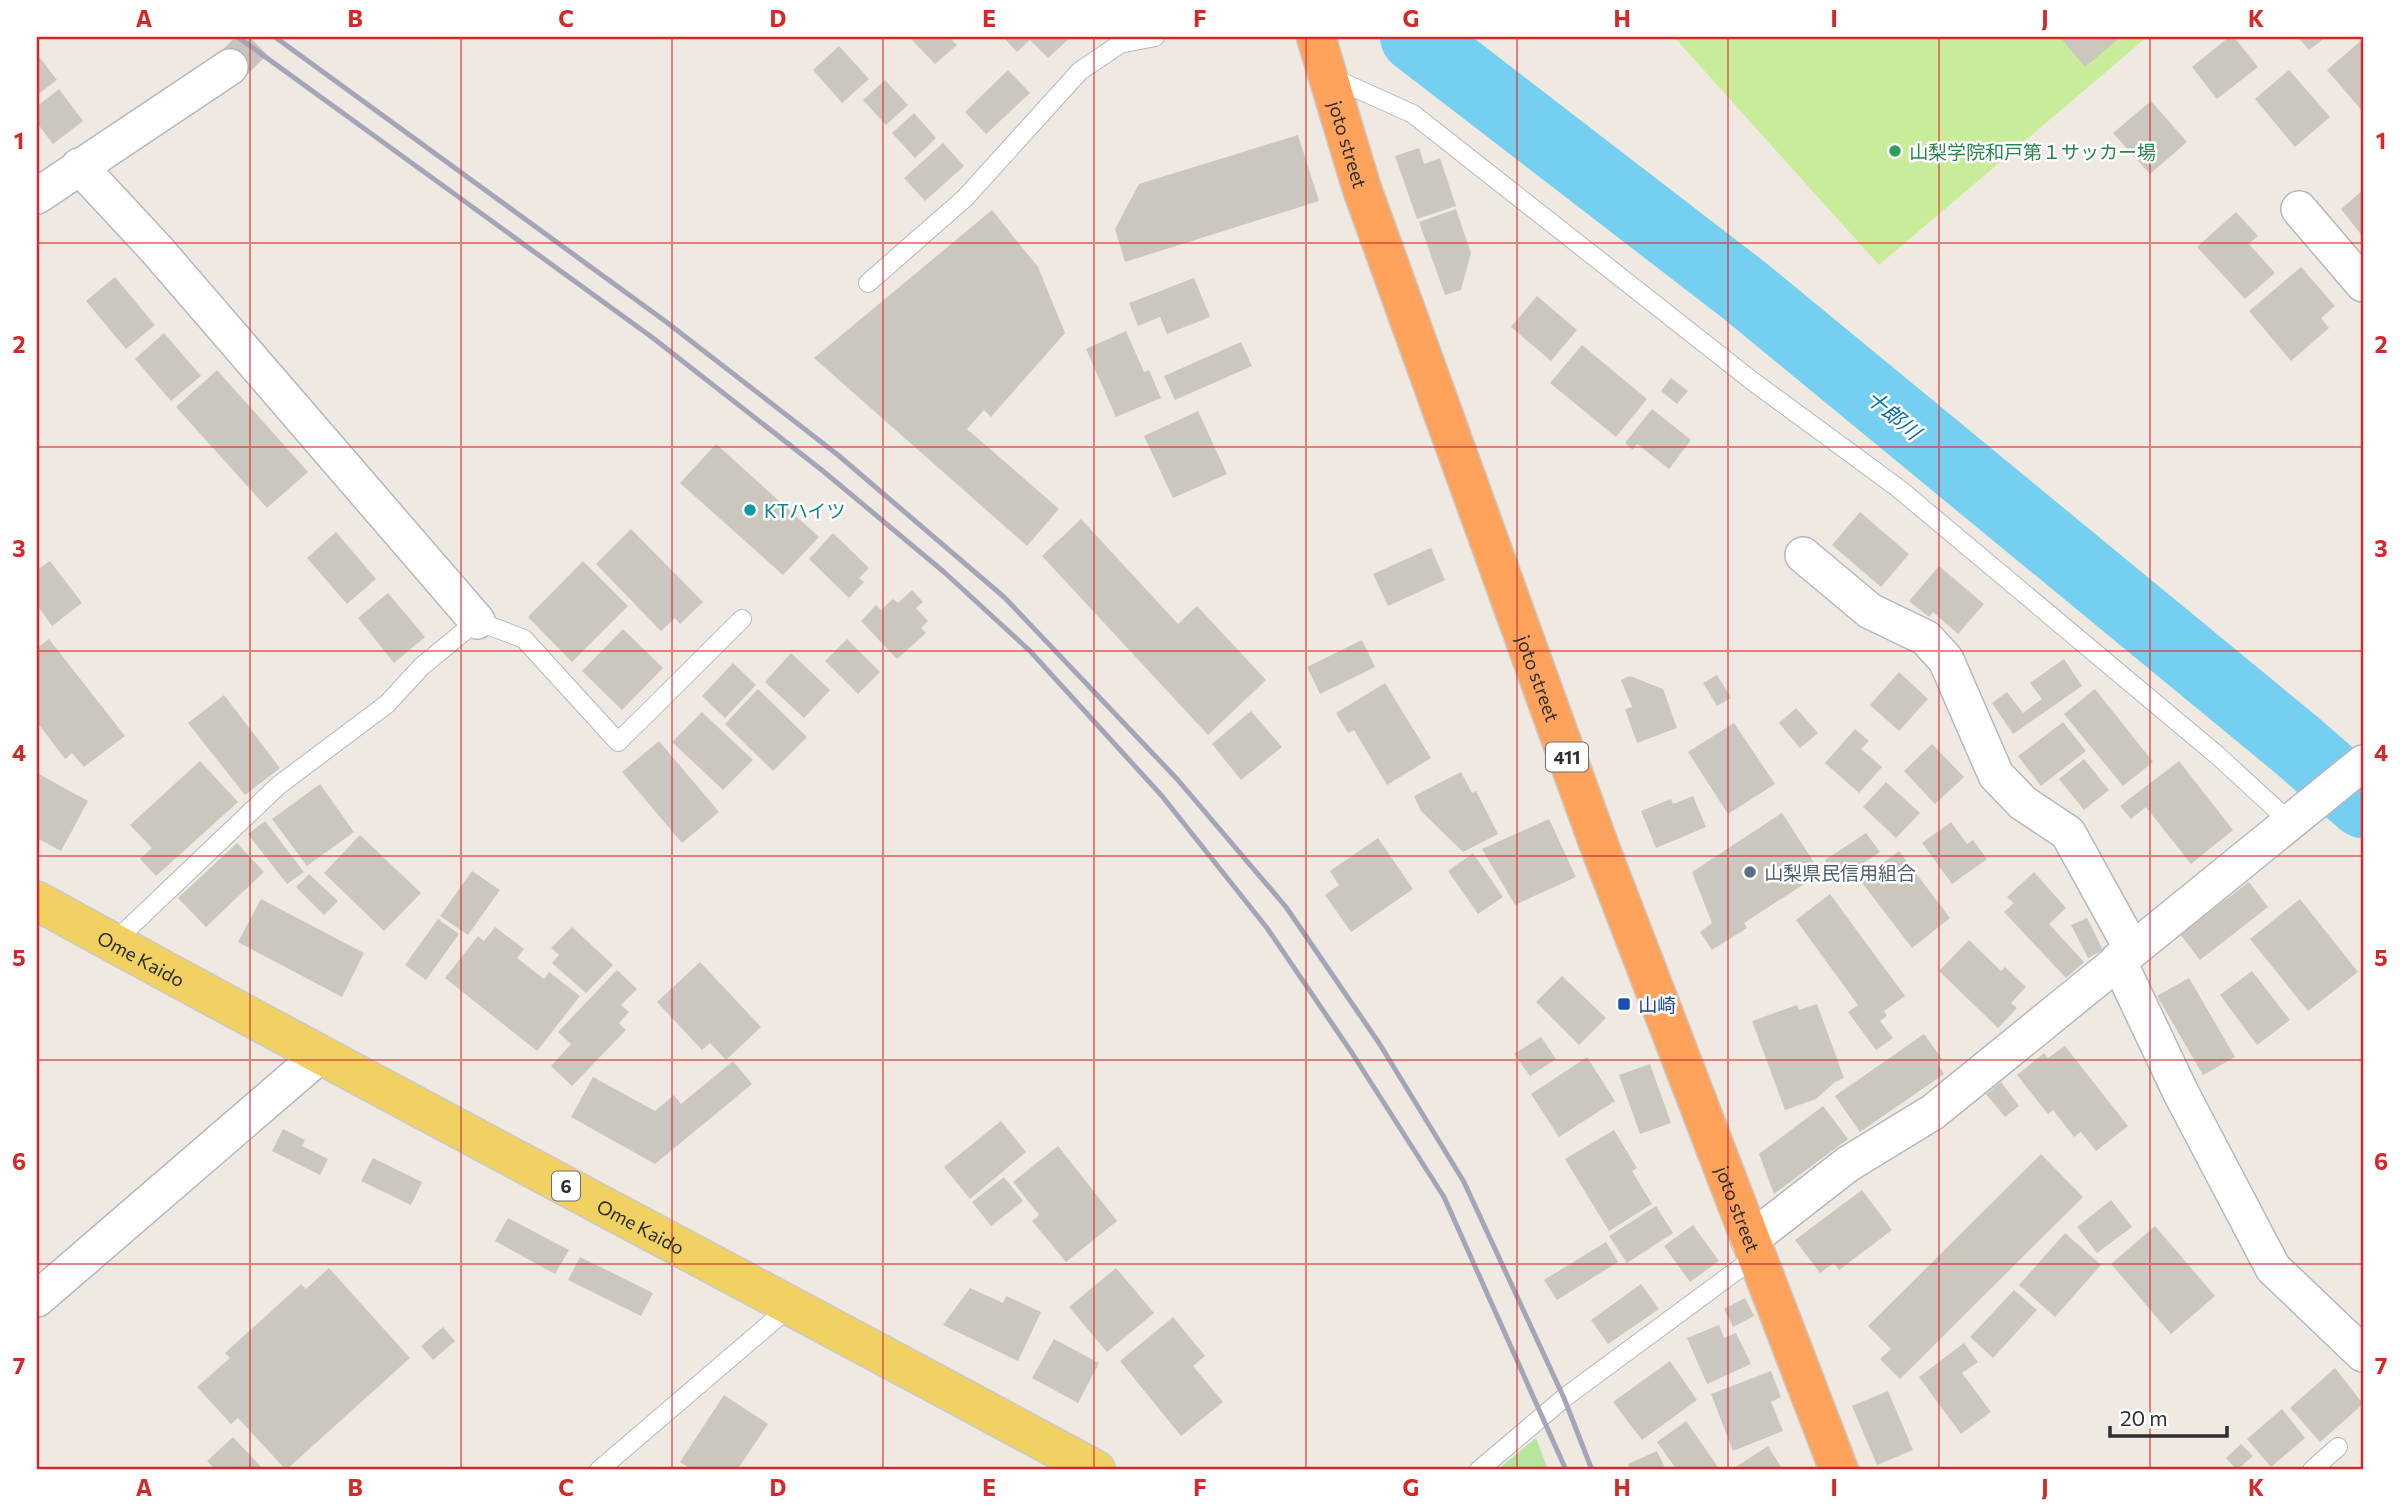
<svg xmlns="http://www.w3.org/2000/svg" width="2400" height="1507" font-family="Commissioner,'Noto Sans JP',sans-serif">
<rect width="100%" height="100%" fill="#efe9e1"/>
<path fill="#b6e59e" d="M1536,1438L1548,1470H1497Z"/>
<path fill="#c9ec9a" d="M1674,37H2147L1879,265Z"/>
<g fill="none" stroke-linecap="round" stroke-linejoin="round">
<path stroke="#75cff0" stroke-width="70" d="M1415,37L1745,291L2299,747L2363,803"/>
</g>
<path fill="#cbc7bf" d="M915,37H949L957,45L935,64L912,40Z
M1003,37H1071L1048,58L1030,40L1017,52Z
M2060,37H2121L2085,67Z
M2229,37H2234L2258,67L2217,99L2192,67Z
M2298,37H2326L2309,50Z
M2363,39V112L2327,70Z
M839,46L869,79L842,103L813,70Z
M37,54L57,80L37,95Z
M1008,70L1030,93L986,134L965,112Z
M2289,70L2330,117L2295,147L2255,99Z
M885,80L908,105L886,125L863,100Z
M59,89L83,121L53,144L37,123V106Z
M2151,101L2187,142L2150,174L2113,133Z
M914,113L936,138L915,158L892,133Z
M1298,135L1319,201L1125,262L1115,229L1139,184Z
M943,143L964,166L925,201L904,178Z
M1419,148L1424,164L1440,158L1456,206L1417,219L1395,156Z
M2363,190V237L2341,209Z
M1456,209L1471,253L1461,290L1445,295L1419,222Z
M992,210L1038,267L1065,333L991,417L984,410L967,429L1059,509L1027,546L814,358Z
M2236,212L2258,236L2249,244L2275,273L2245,299L2197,247Z
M2301,267L2335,306L2321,318L2329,328L2291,361L2249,311Z
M115,277L155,325L126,349L86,301Z
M1194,278L1210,317L1167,334L1160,317L1138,326L1129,303Z
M1537,296L1577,330L1551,361L1511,327Z
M1126,331L1144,372L1149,370L1161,398L1116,417L1086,349Z
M164,333L201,376L171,401L135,359Z
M1241,342L1252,366L1175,400L1164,376Z
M1582,345L1647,399L1616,437L1550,383Z
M217,370L308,472L267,508L176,407Z
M1671,378L1688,391L1677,404L1661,391Z
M1652,409L1691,440L1669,469L1637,444L1633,450L1625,443Z
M1198,411L1227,474L1173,498L1144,436Z
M716,444L819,537L783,575L680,483Z
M1860,512L1909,554L1881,587L1832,545Z
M1081,519L1178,624L1197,606L1266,680L1208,735L1042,556Z
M631,529L703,602L680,624L675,618L661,631L596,564Z
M336,532L376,579L347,604L307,558Z
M833,533L869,568L859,578L864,582L849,598L809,559Z
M1431,548L1445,580L1388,606L1373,574Z
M50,561L82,603L52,626L37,605V570Z
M583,561L628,606L572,662L528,617Z
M1939,566L1984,604L1958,634L1933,612L1929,617L1909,601Z
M912,590L923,602L916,608L928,621L921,628L926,633L897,659L861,621L876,605L881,610L893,599L898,603Z
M388,593L425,637L394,663L358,618Z
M623,629L663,668L622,710L582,671Z
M49,639L125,736L84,767L72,753L65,759L37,722V648Z
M847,639L880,672L858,694L825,661Z
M1362,640L1375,667L1320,694L1307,667Z
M791,653L830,690L804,718L765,682Z
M2064,659L2082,686L2013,734L1992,703L2007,692L2023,713L2042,699L2030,683Z
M733,663L756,685L725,718L702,696Z
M1899,672L1928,699L1899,731L1870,705Z
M1717,675L1731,698L1717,706L1703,683Z
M1630,676L1663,689L1677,728L1637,743L1625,709L1632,707L1621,680Z
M1385,683L1431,758L1387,785L1354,730L1348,733L1336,713Z
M758,689L807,737L773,771L725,724Z
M2095,689L2153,762L2123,786L2064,714Z
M224,695L280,768L245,795L188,723Z
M1796,708L1818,733L1800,748L1779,723Z
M1251,711L1282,747L1241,780L1212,744Z
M702,712L753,760L723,790L672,742Z
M2063,722L2086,751L2041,786L2018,756Z
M1734,723L1775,784L1728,814L1688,752Z
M1855,729L1869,741L1861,749L1882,767L1859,793L1825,763Z
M659,741L719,812L682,843L622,772Z
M1932,744L1964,777L1935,804L1904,771Z
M2084,759L2109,790L2084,810L2059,779Z
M200,761L238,802L156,876L140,859L152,848L130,825Z
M2179,761L2233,830L2191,864L2146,807L2131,819L2120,806Z
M1461,772L1472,793L1476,791L1498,834L1463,852L1421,811L1414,796Z
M37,773L88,801L61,851L37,838Z
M1886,782L1920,813L1896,838L1863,807Z
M320,784L354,832L307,866L272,819Z
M1693,796L1706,827L1656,848L1641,811L1671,799L1673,804Z
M1782,813L1821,873L1744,923L1747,928L1712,950L1700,932L1712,923L1692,872Z
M1549,819L1576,877L1515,905L1482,849Z
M265,821L304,872L287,884L248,834Z
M1951,822L1967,844L1973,840L1987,859L1952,884L1922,843Z
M1866,833L1880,852L1857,867L1832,872L1825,860Z
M360,835L421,893L384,931L324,873Z
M1378,838L1413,889L1351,932L1325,895L1339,885L1330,871Z
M237,843L264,872L206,927L178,898Z
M1899,851L1950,918L1912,948L1860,880Z
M1473,853L1503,897L1478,914L1448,871Z
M472,871L500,890L468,935L440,916Z
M2034,872L2066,908L2049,924L2084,962L2066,978L2004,912L2014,903L2007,897Z
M309,874L338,901L324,915L296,887Z
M2249,882L2268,907L2200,960L2180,934Z
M1830,894L1905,996L1884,1011L1887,1016L1880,1021L1893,1038L1876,1050L1848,1012L1858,1005L1796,920Z
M261,899L364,953L342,997L238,942Z
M2300,899L2358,972L2308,1011L2250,939Z
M2087,918L2103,950L2088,958L2071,925Z
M438,919L459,934L426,980L405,965Z
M495,927L524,949L517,958L544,979L549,972L580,996L537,1051L445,978L478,936L484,941Z
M572,927L613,965L586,993L552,963L559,955L551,948Z
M1969,940L2001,971L2005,967L2026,987L2011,1003L2017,1008L1998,1028L1939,971Z
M700,962L761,1027L726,1060L710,1043L702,1050L657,1002Z
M617,970L637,989L621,1005L629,1012L619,1023L626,1030L572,1086L551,1066L571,1044L558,1032Z
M2252,971L2290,1020L2257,1045L2220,995Z
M1562,976L1606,1018L1579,1045L1536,1002Z
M2189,978L2235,1057L2203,1075L2157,996Z
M1817,1004L1844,1078L1835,1082L1816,1099L1785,1110L1752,1021L1797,1005L1799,1010Z
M1924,1034L1942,1059L1937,1063L1944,1074L1860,1132L1835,1096Z
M1541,1037L1556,1059L1530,1076L1514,1054Z
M2065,1046L2128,1126L2096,1151L2081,1132L2074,1137L2053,1110L2048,1114L2017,1075L2044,1053L2048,1058Z
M1587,1057L1615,1101L1559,1137L1531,1094Z
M733,1061L752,1084L655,1164L571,1117L593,1077L655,1111L674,1095L681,1104Z
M1650,1064L1671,1123L1640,1134L1619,1075Z
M2001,1082L2019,1106L2005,1117L1986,1094Z
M1823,1106L1848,1139L1774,1194L1759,1154Z
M1001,1121L1026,1152L970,1199L944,1167Z
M283,1129L305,1140L302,1146L328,1159L320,1175L272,1151Z
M1614,1130L1637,1168L1632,1171L1652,1204L1609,1231L1565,1159Z
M1058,1146L1117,1221L1066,1262L1032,1221L1039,1215L1013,1182Z
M2041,1154L2083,1197L1900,1379L1880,1359L1891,1349L1868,1326Z
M373,1158L422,1182L411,1205L361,1181Z
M1004,1177L1023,1201L991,1226L972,1202Z
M1862,1190L1892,1230L1839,1270L1834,1263L1820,1273L1795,1240Z
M2111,1200L2132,1227L2097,1253L2077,1227Z
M1656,1206L1673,1233L1627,1263L1609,1236Z
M508,1218L569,1250L555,1274L495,1241Z
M1693,1225L1719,1261L1690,1282L1664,1246Z
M2155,1226L2215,1296L2171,1334L2111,1264Z
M2065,1233L2101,1265L2055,1317L2019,1285Z
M1606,1242L1618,1262L1557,1300L1544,1280Z
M580,1257L653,1293L641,1316L568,1280Z
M329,1268L410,1358L286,1470L238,1418L231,1424L197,1387L230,1358L225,1353L301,1284L306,1289Z
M1116,1268L1154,1313L1107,1352L1069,1307Z
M1641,1284L1659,1309L1608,1344L1591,1320Z
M970,1288L1003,1303L1006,1296L1041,1312L1018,1361L943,1325Z
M2014,1290L2037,1310L1993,1358L1970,1337Z
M1745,1298L1754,1316L1733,1327L1724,1309Z
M1173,1317L1205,1356L1193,1366L1223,1402L1181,1436L1120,1361Z
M1719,1325L1724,1338L1736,1333L1751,1364L1707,1384L1687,1338Z
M443,1327L455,1341L433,1360L421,1346Z
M1054,1339L1099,1363L1078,1403L1032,1378Z
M1964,1343L1978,1362L1962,1373L1991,1412L1961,1434L1919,1377Z
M1670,1361L1697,1400L1642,1440L1613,1402Z
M2335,1368L2363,1404L2320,1442L2290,1408Z
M1771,1371L1781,1397L1771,1402L1783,1431L1733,1451L1711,1394Z
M1888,1391L1913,1450L1877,1465L1852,1406Z
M724,1395L768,1424L737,1470H692L680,1462Z
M2282,1409L2305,1438L2271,1467L2247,1439Z
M1686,1421L1718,1467L1713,1470H1677L1657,1442Z
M233,1437L264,1470H216L207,1461Z
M2241,1444L2253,1456L2237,1470L2226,1458Z
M1768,1446L1783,1470H1731Z
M1657,1451L1666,1470H1631L1628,1464Z"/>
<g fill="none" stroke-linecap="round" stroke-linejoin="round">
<path stroke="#c8c4bd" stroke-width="35" stroke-dasharray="35 18" stroke-linecap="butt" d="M230,67L260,37"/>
<g stroke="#b4b7c1" stroke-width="20">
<path id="lane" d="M1331,77L1413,114L1751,380L1898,488L2217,755L2290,822
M868,283L965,198L1080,71L1120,44L1155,37
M113,943L279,785L387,704L422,666L477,621L524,639L618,742L742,619
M599,1470L792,1305
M1479,1470L1564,1398L1755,1257
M2312,1470L2338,1447"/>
</g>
<g stroke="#b4b7c1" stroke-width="38">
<path id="street" d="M79,166L157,250L477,621
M37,196L230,67
M2299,209L2363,284
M1803,555L1870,611L1926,638L1946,660L1996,775L2023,803L2068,833L2132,949
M2118,960L2181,1093L2273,1268L2363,1354
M1749,1241L1848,1164L1933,1112L2363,763
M37,1299L319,1056"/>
</g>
<g stroke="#c9c9c9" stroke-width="41">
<g id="primary">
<path id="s1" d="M37,901C388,1094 744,1279 1096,1470"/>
</g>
</g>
<g stroke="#c9c9c9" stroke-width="41">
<g id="highway">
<path id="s2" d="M1316,37L1362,189L1599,845L1839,1470"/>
</g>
</g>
<use href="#lane" stroke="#fff" stroke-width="18"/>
<use href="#street" stroke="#fff" stroke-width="35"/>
<use href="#primary" stroke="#f2d163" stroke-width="38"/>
<use href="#highway" stroke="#ffa35c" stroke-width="38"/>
<path stroke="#a3a6b8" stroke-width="5" d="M238,37L653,338L823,471L944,572L1030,651L1162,796L1267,928L1352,1053L1444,1197L1566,1470
M275,37L665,321L838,455L1004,597L1177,779L1286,907L1379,1043L1464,1182L1564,1398L1592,1470"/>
</g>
<path fill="none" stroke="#d62828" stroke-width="2" stroke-opacity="0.55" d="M250,37V1470M461,37V1470M672,37V1470M883,37V1470M1094,37V1470M1306,37V1470M1517,37V1470M1728,37V1470M1939,37V1470M2150,37V1470M37,243H2363M37,447H2363M37,651H2363M37,856H2363M37,1060H2363M37,1264H2363"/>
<circle fill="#2e9e5b" stroke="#fff" stroke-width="2.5" cx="1895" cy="151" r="7"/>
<circle fill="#0f9aa8" stroke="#fff" stroke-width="2.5" cx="750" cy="510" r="7"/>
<circle fill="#5c6f8a" stroke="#fff" stroke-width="2.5" cx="1750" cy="872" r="7"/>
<rect fill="#1a4fb4" stroke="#fff" stroke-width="2.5" x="1617" y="997" width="14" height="14" rx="3.5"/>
<g text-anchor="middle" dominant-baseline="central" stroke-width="5" stroke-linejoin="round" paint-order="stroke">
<g fill="#fff" stroke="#6d6d6d" stroke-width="2">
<rect x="1546" y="742.5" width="42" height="29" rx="5"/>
<rect x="552" y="1171.5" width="28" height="29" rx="5"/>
</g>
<g font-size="18" font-weight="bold" fill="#2e2e2e">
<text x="1567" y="757">411</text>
<text x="566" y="1186">6</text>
</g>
<g font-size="19" fill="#2e2e2e" stroke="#fff">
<text stroke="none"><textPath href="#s2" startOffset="112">joto street</textPath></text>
<text stroke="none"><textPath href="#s2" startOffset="679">joto street</textPath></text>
<text stroke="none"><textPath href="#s1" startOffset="119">Ome Kaido</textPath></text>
<text stroke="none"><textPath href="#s2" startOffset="1246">joto street</textPath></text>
<text stroke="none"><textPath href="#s1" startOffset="686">Ome Kaido</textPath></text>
</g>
<g font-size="19" fill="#27864d" stroke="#fff" text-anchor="start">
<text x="1909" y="151">山梨学院和戸第１サッカー場</text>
</g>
<g font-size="19" fill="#0d838f" stroke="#fff" text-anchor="start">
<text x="764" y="510">KTハイツ</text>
</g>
<g font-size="19" fill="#4e5e75" stroke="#fff" text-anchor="start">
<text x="1764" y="872">山梨県民信用組合</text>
</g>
<g font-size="19" fill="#164399" stroke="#fff" text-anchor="start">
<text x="1638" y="1004">山崎</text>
</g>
<g font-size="21" font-style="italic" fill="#0d6fa3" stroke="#fff">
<text transform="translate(1894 414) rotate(40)">十郎川</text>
</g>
</g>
<rect width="2400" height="1507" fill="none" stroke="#ffffff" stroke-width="77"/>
<path d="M2110 1426v10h117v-10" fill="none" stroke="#2e2e2e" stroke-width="3.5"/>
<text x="2120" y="1426" font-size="21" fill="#2e2e2e" stroke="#ffffff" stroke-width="5" paint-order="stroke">20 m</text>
<rect x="38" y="38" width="2324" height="1430" fill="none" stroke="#d62828" stroke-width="2.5"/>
<g font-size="23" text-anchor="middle" font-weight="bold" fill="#d62828">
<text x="144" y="27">A</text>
<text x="355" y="27">B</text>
<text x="566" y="27">C</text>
<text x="778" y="27">D</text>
<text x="989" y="27">E</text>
<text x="1200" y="27">F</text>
<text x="1411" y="27">G</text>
<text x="1622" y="27">H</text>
<text x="1834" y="27">I</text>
<text x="2045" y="27">J</text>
<text x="2256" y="27">K</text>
<text x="19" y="149">1</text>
<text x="2381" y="149">1</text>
<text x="19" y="353">2</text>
<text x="2381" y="353">2</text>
<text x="19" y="557">3</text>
<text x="2381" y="557">3</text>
<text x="19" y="761">4</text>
<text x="2381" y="761">4</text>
<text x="19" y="966">5</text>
<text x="2381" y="966">5</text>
<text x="19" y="1170">6</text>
<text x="2381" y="1170">6</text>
<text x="19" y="1374">7</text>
<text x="2381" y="1374">7</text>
<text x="144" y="1496">A</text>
<text x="355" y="1496">B</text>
<text x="566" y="1496">C</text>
<text x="778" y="1496">D</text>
<text x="989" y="1496">E</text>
<text x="1200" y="1496">F</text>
<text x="1411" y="1496">G</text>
<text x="1622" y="1496">H</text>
<text x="1834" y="1496">I</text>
<text x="2045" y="1496">J</text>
<text x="2256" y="1496">K</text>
</g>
</svg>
